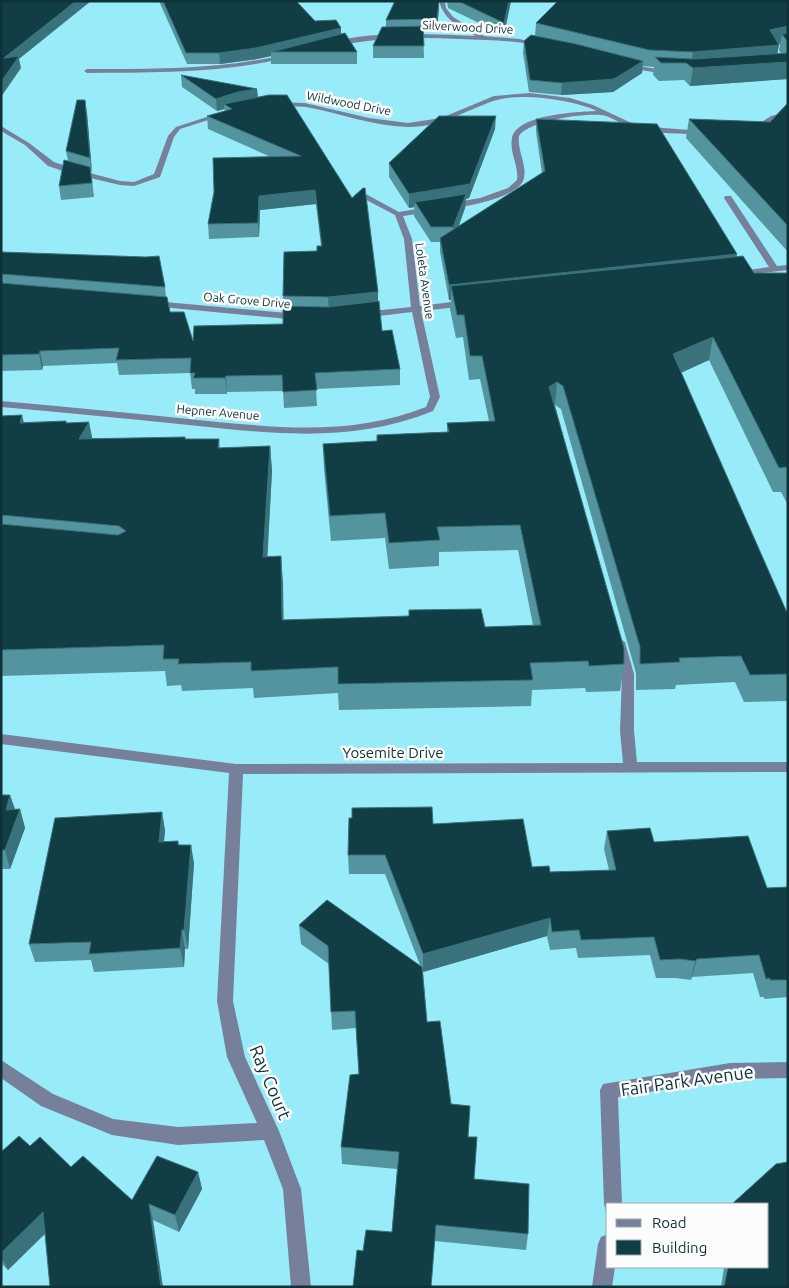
<svg xmlns="http://www.w3.org/2000/svg" width="789" height="1288" font-family="Ubuntu,sans-serif">
<rect width="100%" height="100%" fill="#98ebf9"/>
<g fill="none" stroke-linecap="round" stroke-linejoin="round">
<path fill="#77809a" fill-rule="evenodd" d="M439,1H445L446,8L453,17L484,36L519,39L542,44L539,46C512,40 486,40 459,39C416,37 375,37 333,47L330,45C359,29 442,35 476,36C460,28 444,20 439,1Z
M287,54L289,57C222,74 155,72 87,73L84,71L87,69C154,69 221,70 287,54Z
M626,64L670,71L673,73L670,75L624,67Z
M530,93L570,98L593,105L638,126L702,131L705,133L702,135C681,133 658,134 637,130C626,128 616,119 606,116C590,111 527,121 519,136C517,151 527,164 524,178C519,204 426,212 403,216L412,239L420,306L467,300L471,303L467,306L421,311L440,397L433,411C349,445 267,433 179,424C120,418 61,412 1,407V401C60,406 120,412 179,418C262,426 346,439 426,407L430,397L412,312L363,318L359,315L363,312L411,307L404,239L395,215L355,194L362,192L399,212L480,198L508,188L517,180C519,166 509,152 512,138C517,114 578,112 597,111C573,100 519,92 493,101C465,111 438,128 407,127C372,126 340,113 306,107C297,106 286,106 276,106L273,104L276,102L305,103L369,118L408,123L441,118L494,96Z
M222,112L224,113V115L180,129L174,137L160,177L134,186L120,185L69,173L48,166L25,145L1,131V126L29,143L54,162L75,169L120,181L134,182L154,174L168,136L176,127Z
M788,112V116L775,119L754,131L749,130L771,116Z
M725,196H731L777,266L788,265V270L735,276V272L769,267L724,198Z
M154,301L298,314L302,317L298,320L151,306L150,304Z
M619,638L625,642L634,674V731L637,762H788V772L243,774L233,1001L245,1057L279,1131L301,1189L311,1287H291L283,1189L264,1140L178,1145L112,1135L41,1106L1,1078V1060L53,1094L113,1119L178,1127L257,1123L227,1057L217,1001L229,773L1,744V734L236,764L623,763L620,731L622,674L613,642Z
M788,1062V1078L730,1079L618,1097L622,1204H608L606,1211L604,1204L600,1090L603,1084L730,1063Z
M608,1234V1267H615L612,1287H592L598,1244L601,1237Z"/>
</g>
<path fill="#54949f" fill-rule="evenodd" d="M159,1H296L315,21L341,28V34L357,52V64H271V56L257,59L220,64H187Z
M447,1H511L504,35L448,8Z
M788,1V79L690,86L684,80L659,81L653,75L654,67L643,66L642,73L613,92L561,95L529,92L523,53L524,41L535,36L536,23ZM779,44H780L779,51L781,53H777Z
M439,7L437,30L423,31L424,58H373V46L386,27V20Z
M181,75L257,89L258,97L269,95L378,292V301L382,331L400,369V385L316,389L317,406L284,408L283,391L227,392V394H195V389H192L190,373L119,375L117,363L43,366L42,370L1,371V252L165,287L166,297L170,312L193,341L283,324L284,306L283,296L321,246L316,204L260,210L259,237L209,239L208,224L271,157L208,129L207,116L225,111L224,109L217,111L182,87Z
M788,103V252L686,138L689,119L770,122Z
M87,113L92,172L91,171L94,197L61,200L59,186L68,161L66,151Z
M536,119L737,254L736,257L754,273H788V505L781,492H773L709,360L681,372L788,615V701L744,702L735,682L676,685L675,689L636,690V673L561,409L555,405L624,664L620,691L586,692L585,688L532,690L531,706L339,710L338,693L254,698L253,688L182,691L181,685L167,686L165,671L1,676V416L24,422L66,421L67,423L92,438L185,439H219L220,448L270,446L272,471L267,557L283,582V620L485,627L533,625L518,550L439,552V566L389,569L385,538L331,541L324,469L323,444L377,441V435L447,432V423L489,421L480,379L469,380L463,337L456,338L450,309L451,300H449L440,252V242H431L414,216V207L409,208L389,177V163L495,129L469,198L466,199L465,208L459,226L542,173L536,132Z
M1,795H10L15,809H20L25,828L10,869H1Z
M162,812L165,831L164,841H178L179,845L194,863L188,949H185L184,967L94,972L91,960L35,962L29,944Z
M433,824L532,867L550,872L609,870L604,849L607,831L654,842L767,888L788,887V997L764,999V997H760L753,973L692,977L691,980L676,978H656L650,955L578,958L576,948L550,950L547,936L423,972L427,1022L451,1104L468,1137L474,1179L528,1234L526,1250L435,1241L363,1251L392,1232L397,1169L342,1164L341,1147L359,1074L356,1028L332,1030L329,964L301,944L299,925L420,965L385,874H349L348,855Z
M30,1146L71,1167L132,1200L198,1172L202,1189L179,1232L153,1220L45,1233L8,1270L1,1263V1152Z
M724,1267H768L788,1287H721Z"/>
<path fill="#3a727b" d="M76,1H91L19,59L21,68L1,97V82L4,58Z
M439,1V7L437,30V19Z
M509,1H511L504,35V23Z
M788,26V42L782,34L780,44L775,45H779L776,62H788V79L690,86L693,68L691,67L693,52Z
M341,28V38L271,52V56L257,59L220,64L219,53Z
M643,61L642,73L613,92L561,95L562,83Z
M257,89L258,102L224,104V109L217,111L216,99L238,92Z
M85,100L87,113L92,172L90,158Z
M496,116L495,129L469,198L466,199L465,208L453,241V227L415,202L414,207L409,208V194Z
M315,190L316,204L260,210L259,237L258,223L259,196Z
M737,254L734,269L451,286V300H449V285Z
M378,292V307L329,312L328,297Z
M713,337L709,360L670,378L673,354Z
M40,351L43,366L42,370L39,354Z
M226,376L227,392V394L225,378Z
M557,382L555,405L549,387Z
M22,415L28,440L20,423Z
M89,422L94,447L79,439Z
M270,446L272,471L266,583L263,557Z
M281,556L283,582L284,646L282,620Z
M10,795L16,813L6,810Z
M20,809L25,828L10,869L5,850Z
M162,812L165,831L162,860L159,842Z
M191,845L194,863L188,949L184,930Z
M550,918L547,936L423,972V954Z
M182,930L185,949L184,967L180,948Z
M697,959L692,977L691,980L695,961Z
M198,1172L202,1189L179,1232L175,1215Z
M149,1204L153,1220L163,1287H161Z
M43,1212L50,1229L8,1270L1,1256V1253Z"/>
<path fill="#113e45" stroke="#3a727b" d="M1,1H76L4,58L19,56L1,82Z
M163,1H296L315,21L336,20L341,28L256,48L219,53H186Z
M395,1H439L437,19L386,20Z
M458,1H509L504,23Z
M558,1H788V26L770,30L779,45L693,52L649,50L536,23Z
M423,26L424,46H373L382,27Z
M345,33L357,52H271Z
M788,33V42L782,34Z
M531,35L576,44L643,61L614,79L562,83L530,80L524,41Z
M788,53V62L693,68L686,63H661L655,57L694,59Z
M181,75L257,89L238,92L216,99Z
M269,95H287L352,198L363,188H365L378,292L328,297L283,296L284,252L317,251V246H322L315,190L259,196L258,223L208,224L214,192L213,158L301,156L207,116L232,109L224,104Z
M77,100H85L90,158L66,151Z
M788,103V226L689,119L770,122Z
M439,116H496L470,184L409,194L389,163Z
M536,119L657,124L737,254L449,285L440,238L545,171Z
M64,160L90,167L92,183L59,186Z
M466,194L453,227H431L415,202Z
M1,252L146,257L159,256L165,287L1,274Z
M743,256L754,273H788V468L787,467L779,468L713,337L673,354L788,615V674L750,675L741,656L679,658L680,662L640,664V647L563,386L557,382L549,387L624,648V664L589,666L588,661L530,663L533,680L338,684V667L251,671V662L178,664L179,659H163L164,645L1,650V524L118,535L126,531L119,526L1,515V416L22,415L20,423L66,421V423L89,422L79,439L185,437V439H219L218,448L270,446L263,557L281,556L282,620L409,616V610L481,609L485,627L541,625L520,525L437,527L440,540L389,543L385,513L330,516L323,444L377,441V435L449,432L447,423L495,421L482,356H470L464,315H457L451,286Z
M1,283L167,297L170,312H184L193,341L194,326L283,324V306L328,307L379,301L382,331L392,330L400,369L315,373L317,390L283,392L282,375L226,376L225,378H193L195,373H190L191,358L116,360L119,348L40,351L39,354L1,355Z
M1,795H10L6,810L20,809L5,850H1Z
M432,807L433,824L523,819L532,867L549,866L550,872L616,870L607,831L650,828L654,842L748,836L767,888L788,887V980H770V978L766,979L759,955L697,959L695,961L680,959L660,960L654,937L581,940L579,930L552,932L550,918L423,954L385,855H348L349,818H352V808Z
M162,812L159,842L178,841V845H191L184,930H182L180,948L89,954L91,942L29,944L55,818Z
M327,900L422,967L427,1022L440,1021L451,1104L470,1106L468,1137H477L474,1179L529,1184L528,1234L436,1225L431,1287H353L357,1250L363,1251L366,1230L392,1232L399,1152L341,1147L350,1075L359,1074L355,1011L331,1012L328,946L299,925Z
M19,1136L30,1146L40,1137L71,1167L83,1156L132,1200L157,1156L198,1172L175,1215L149,1204L161,1287H50L43,1212L1,1253V1152Z
M788,1162V1287H724L728,1267H768V1204H732L776,1164Z"/>
<g text-anchor="middle" dominant-baseline="central" stroke-width="5" stroke-linejoin="round" paint-order="stroke">
<g font-size="12" fill="#0e3238" stroke="#fcfcfc">
<text transform="translate(468 27) rotate(3)">Silverwood Drive</text>
<text transform="translate(349 103) rotate(11)">Wildwood Drive</text>
<text transform="translate(425 281) rotate(82)">Loleta Avenue</text>
<text transform="translate(247 300) rotate(5)">Oak Grove Drive</text>
<text transform="translate(218 412) rotate(5)">Hepner Avenue</text>
</g>
<g font-size="15" fill="#0e3238" stroke="#fcfcfc">
<text x="393" y="752">Yosemite Drive</text>
</g>
<g font-size="18" fill="#0e3238" stroke="#fcfcfc">
<text transform="translate(687 1080) rotate(-8)">Fair Park Avenue</text>
<text transform="translate(271 1082) rotate(67)">Ray Court</text>
</g>
</g>
<rect width="789" height="1288" fill="none" stroke="#0e3238" stroke-width="5"/>
<rect x="606" y="1203" width="162" height="65" fill="#fcfcfc" stroke="#9dabae"/>
<rect x="616" y="1219" width="25" height="8" fill="#77809a" stroke="#9dabae"/>
<text x="652" y="1228" font-size="15" fill="#0e3238">Road</text>
<rect x="616" y="1240" width="25" height="15" fill="#113e45" stroke="#9dabae"/>
<text x="652" y="1253" font-size="15" fill="#0e3238">Building</text>
</svg>
